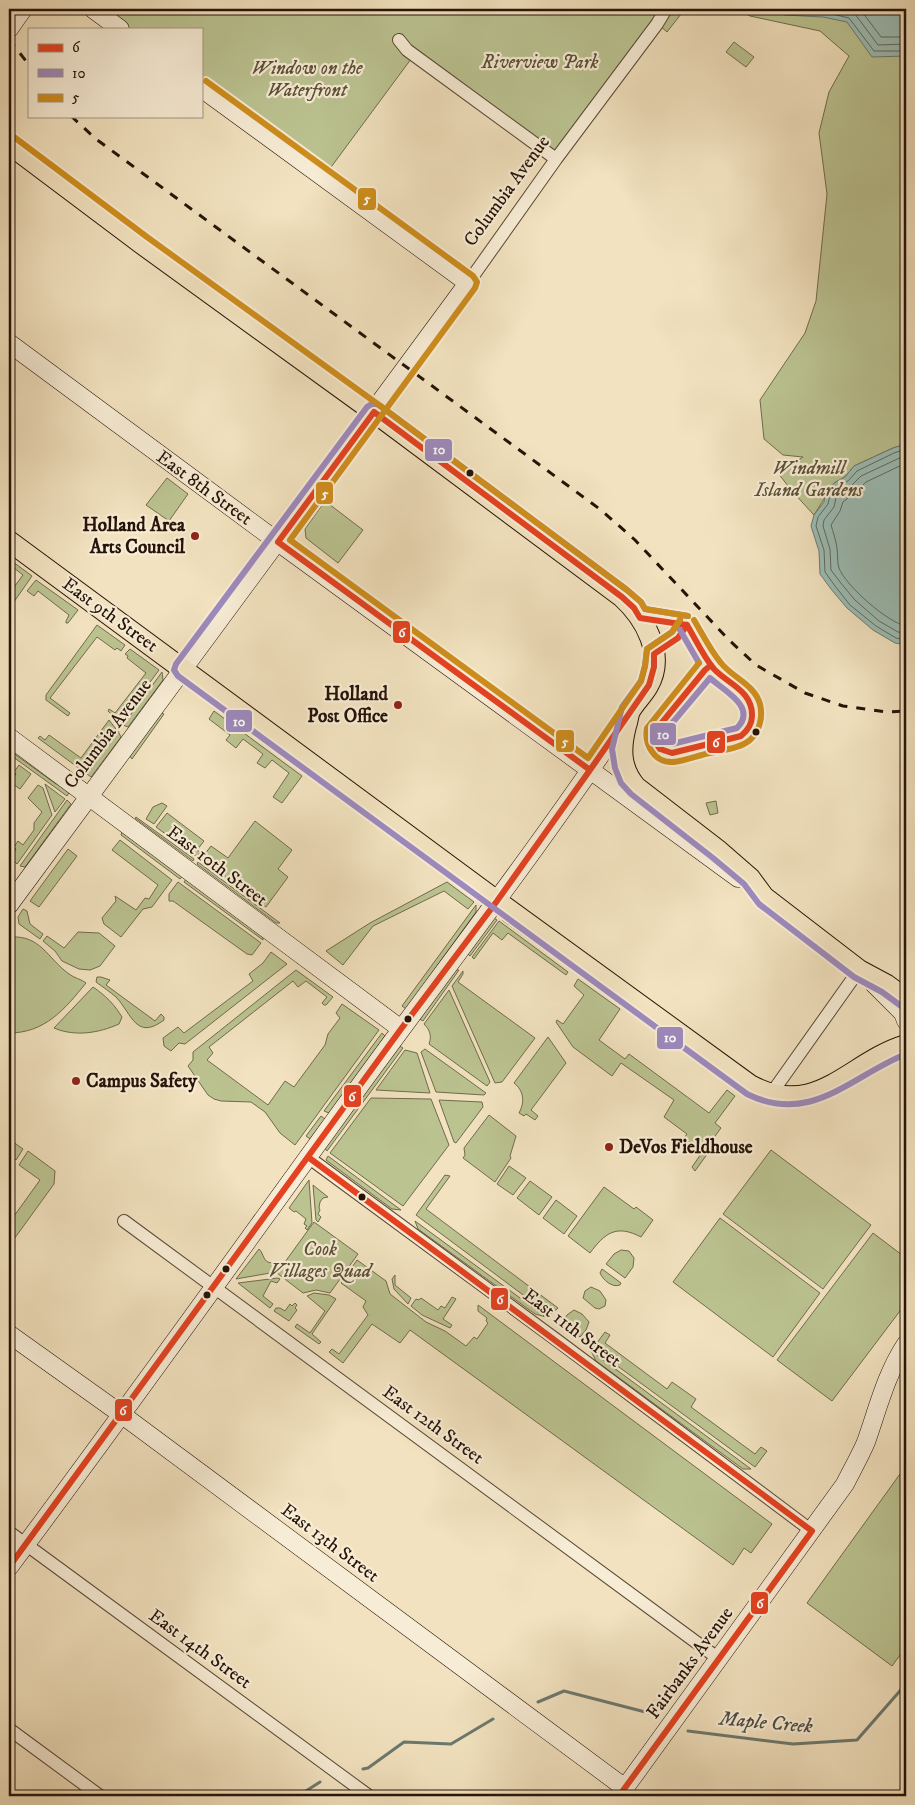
<svg xmlns="http://www.w3.org/2000/svg" width="915" height="1805" font-family="'IM FELL DW Pica',serif">
<rect width="100%" height="100%" fill="#f2e2bf"/>
<filter id="stains"><feTurbulence type="fractalNoise" baseFrequency=".004" numOctaves="4"/><feColorMatrix values="0 0 0 0 .2 0 0 0 0 .09 0 0 0 0 .02 0 0 0 .5 -.17"/></filter>
<radialGradient id="worn" r=".72"><stop offset=".6" stop-color="#630" stop-opacity="0"/><stop offset="1" stop-color="#630" stop-opacity=".3"/></radialGradient>
<path fill="#bbc391" stroke="#706b4c" d="M93,9H685L667,32L658,24L556,159L414,55L323,178L201,88V29H120Z
M737,9H906V444L893,448L854,466L845,477L834,483L814,515L791,490L778,473L803,457L783,455L764,439L760,400L805,333L816,301L827,194L819,133L829,92L849,56L820,31L750,16Z
M734,42L754,57L746,67L726,52Z
M167,478L188,494L169,521L146,505Z
M325,501L363,530L338,563L306,538L305,529Z
M9,559L32,576L9,609V594L23,575L9,564Z
M36,580L78,610L68,623H66V621L69,615L38,591L34,596L27,591Z
M97,625L125,645L121,651L117,648L115,650L97,637L50,698L70,713L68,716L46,700V695Z
M130,649L159,670L120,723L108,711L109,709L115,713L146,673L127,658L128,656L125,654Z
M162,672L163,680L128,727L123,725Z
M214,711L302,776L282,803L273,797L289,773L272,760L265,768L257,763L263,754L243,739L236,748L226,740L230,735L209,719Z
M159,712L164,714L132,759L128,753Z
M109,720L116,729L84,772L38,738L40,736L45,740L49,735L81,758Z
M118,731L121,737L91,777L87,774Z
M9,750L56,784L60,783L70,791L67,796L9,754Z
M19,765L31,774L20,789L10,782L16,774L14,772Z
M45,784L65,799L55,812Z
M38,785L43,788L52,815L17,864L11,858L16,849L14,847L18,841L23,845L34,830V823L42,812L28,798Z
M67,800L71,804L25,867L20,866Z
M716,801L718,813L710,815L706,803Z
M162,803L167,806L154,824L146,819L153,807Z
M167,813L204,841L197,850L200,852L197,857L156,827Z
M136,817L194,859L193,861L135,818Z
M255,821L292,850L278,869L288,877L266,907L201,859L211,846L228,858Z
M122,832L184,874L180,879L121,835Z
M120,840L172,880L152,907L143,909L121,937L104,924L102,918L116,901L115,896L136,910L145,898L149,899L158,885L112,850Z
M68,849L77,856L39,907L30,901Z
M198,862L280,923H276L197,864Z
M186,879L263,936V940L184,882Z
M178,882L261,943L252,955L247,954L173,901H169V894Z
M447,882L474,902L468,909L444,891L373,926L343,965L326,951L370,923Z
M476,905V912L406,1009L402,1006Z
M23,909L27,911L30,924L43,934L40,939L19,924L18,917Z
M506,914L566,959L569,968L502,920Z
M492,917L497,920L470,956L466,952Z
M499,921L568,972L566,975L508,933L502,940L493,933L474,959L472,957Z
M78,932L99,933L115,946L100,966L90,970L79,969L62,961L55,951L43,941L47,936L64,948Z
M10,937C41,935 47,958 69,974C74,978 81,979 86,983C65,1009 45,1033 9,1033V938Z
M271,952L287,964L185,1044L179,1043L171,1051L164,1046L163,1038L178,1027L184,1033L253,981L249,974L263,963Z
M296,970L333,997L326,1005H324L322,1003L327,997L306,981L298,987L293,981L209,1047L213,1053L207,1060L268,1105L285,1081L294,1087L325,1045L328,1034L340,1018L336,1013L342,1004L379,1030L295,1145L280,1133L265,1112L251,1102L221,1101L214,1099L208,1095L188,1066L193,1060V1052Z
M453,970H459L423,1021L418,1018Z
M463,971V974L458,982L535,1038L502,1082L495,1083L452,986Z
M584,975L621,999L622,1006L580,976Z
M97,977H101L110,980L106,985L155,1021L161,1014L164,1017V1020C136,1041 132,1014 116,997C110,992 103,987 96,982Z
M578,979L620,1009L599,1040L625,1059L629,1054L709,1113L727,1090L735,1096L715,1123L721,1128L705,1150L708,1153L695,1171L692,1167L703,1151L684,1138L687,1134L664,1117L674,1100L621,1063L612,1076L573,1047L556,1022L557,1020L563,1024L584,995L574,986Z
M93,987C106,996 114,1004 122,1017L119,1024C99,1033 75,1037 54,1028Z
M449,990L490,1082L487,1086L429,1044C432,1036 430,1030 424,1024Z
M382,1033L385,1036L329,1113L324,1111Z
M548,1037L566,1063L531,1110L538,1116L535,1120L526,1114L524,1116L519,1113C525,1102 524,1091 514,1083Z
M398,1045L403,1048L327,1151L324,1147Z
M425,1049L486,1093L484,1095L436,1092L421,1052Z
M405,1050L417,1053L430,1093L376,1090Z
M371,1098L431,1099L449,1145L403,1206L330,1153Z
M439,1100L482,1102L483,1107L456,1143L454,1142Z
M489,1115L516,1136L510,1156L511,1158L495,1182L463,1158L465,1155L464,1148Z
M321,1116L325,1119L310,1139L306,1136Z
M9,1139L23,1149L16,1160L9,1155Z
M771,1150L871,1225L823,1289L723,1214Z
M28,1151L55,1171L54,1184L9,1246V1223L40,1180L19,1165Z
M328,1156L401,1210L392,1209L326,1160Z
M509,1166L526,1178L513,1195L497,1184Z
M445,1175L450,1176L426,1209L558,1308L550,1315L416,1215Z
M309,1180L312,1223L307,1230L305,1228L307,1226L304,1224L306,1219L296,1211L294,1212L289,1208Z
M530,1181L552,1197L539,1215L517,1198Z
M313,1185L328,1197L323,1198L320,1202L319,1208L320,1210L318,1214L321,1217L318,1222L316,1220Z
M604,1187L634,1209L636,1207L653,1220L641,1237C616,1224 605,1233 590,1253L568,1236Z
M556,1200L577,1216L564,1234L543,1218Z
M720,1218L820,1293L773,1357L673,1282Z
M415,1221L546,1317L535,1314L418,1229Z
M314,1222L358,1254L330,1293L316,1290L303,1293L277,1273Z
M873,1233L906,1258V1303L832,1401L777,1360Z
M259,1249C263,1252 263,1260 268,1262C273,1264 276,1262 281,1265L276,1272L236,1279Z
M621,1250L629,1251L634,1258L633,1267L625,1278L606,1264L614,1254Z
M357,1260L386,1281L390,1294L426,1322L445,1331L466,1346L474,1337L477,1339L488,1323L486,1321L487,1318L478,1311V1305L772,1524L751,1553L744,1548L733,1565L410,1330L400,1343L372,1324L343,1363L329,1352L332,1349L339,1354L368,1315L363,1307L366,1301L341,1283Z
M602,1269L621,1283L620,1285C612,1288 603,1280 600,1273Z
M395,1275V1285L411,1298L408,1304L394,1289L392,1279Z
M278,1278L280,1279L277,1283L271,1281L263,1296L273,1304L270,1308L238,1283Z
M591,1287L600,1291L606,1300L605,1306L599,1309L595,1308L583,1298L585,1291Z
M314,1293L329,1295L336,1299L312,1334L321,1342L319,1344L295,1327L297,1324L310,1333L325,1311L307,1296Z
M452,1297L456,1299L443,1319L452,1325L450,1328L422,1315L411,1306L416,1299L419,1300L421,1298L438,1310L441,1306L445,1308Z
M295,1303L297,1305L295,1308L297,1310L289,1321L274,1311L276,1308H280L285,1311L290,1304L292,1306Z
M574,1310L582,1314L589,1322L586,1330L580,1337L562,1324L567,1315Z
M605,1332L610,1335L605,1343L667,1389L672,1382L696,1399L691,1407L755,1454L761,1447L767,1451L755,1467L593,1348Z
M591,1351L751,1469H743L596,1361Z
M900,1474L906,1479V1647L892,1666L807,1603Z"/>
<path fill="#9bbdb5" stroke="#6c796f" d="M767,9H906V56L872,57L847,22L823,17L784,15Z
M906,444V645L895,643L873,630L847,608L831,589L820,574L819,551L811,526L814,515L824,502L825,493L834,483L845,477L854,466L893,448Z"/>
<g fill="none" stroke-linecap="round" stroke-linejoin="round">
<path stroke="#60685e" stroke-width="1" d="M782,9L824,12L849,18L874,51H906
M838,9L855,14L878,45L906,44
M860,9L881,37H906
M906,449L894,453L857,471L848,481L837,487L830,495L828,504L818,517L816,526L824,550L825,572L835,586L850,605L876,626L896,638L906,640
M906,455L861,476L852,485L836,498L834,507L824,520L823,526L830,549L831,570L840,582L855,600L879,621L898,632L906,633
M906,463L866,482L857,491L843,502L840,511L831,525C833,532 836,540 837,548C838,554 837,562 839,568C845,585 888,623 906,626"/>
<path stroke="#6c796f" stroke-width="3" d="M538,1702L564,1691L653,1714
M688,1731L793,1744L857,1740L906,1684
M363,1769L368,1768L404,1742L451,1744L493,1719
M298,1796L320,1782"/>
<g stroke="#584735" stroke-width="14">
<path id="street" d="M399,40L407,50L556,159
M468,283L556,159L657,24L666,9
M771,1094L859,970
M308,1157L558,1341L812,1531
M124,1221L719,1659
M9,1532L369,1796
M9,1729L100,1796"/>
</g>
<g stroke="#251307" stroke-width="19">
<path id="secondary" d="M93,9L120,29
M9,29L23,9
M9,343L278,542L738,878
M9,737L401,1029
M9,905L468,283L201,88
M874,984L903,1013L906,1021
M9,1334L121,1414L625,1788
M9,1567C128,1408 244,1245 361,1084C450,962 543,842 627,716
M619,1796L845,1484C852,1470 860,1456 866,1442C878,1408 886,1374 906,1344"/>
</g>
<g stroke="#251307" stroke-width="22">
<path id="primary" d="M9,144L142,244L374,412L622,597C645,618 666,655 648,686C643,695 635,702 630,711C628,715 628,721 626,726C620,749 620,768 636,787L719,851L750,878L764,897L859,970L887,985L906,999
M9,541L497,901L750,1085C817,1121 849,1062 906,1045"/>
</g>
<use href="#street" stroke="#f7ecd5" stroke-width="12"/>
<use href="#secondary" stroke="#f7ecd5" stroke-width="18"/>
<use href="#primary" stroke="#f2e2bf" stroke-width="20"/>
<path stroke="#251307" stroke-width="3" stroke-dasharray="9 9" stroke-linecap="butt" d="M9,39L29,65
M71,116L96,139L601,510L635,540L729,640L756,665L805,693L843,706L887,712L906,711"/>
<g stroke="#f7ecd5" stroke-width="10">
<path id="bus-1" d="M687,625C696,640 703,656 714,669C728,684 753,691 752,716C752,724 747,731 741,736L672,753L660,749L656,743L655,731L705,670L711,665
M590,770L278,542L374,412L622,597L634,608L640,618L687,625
M308,1157L812,1531L619,1796
M9,1567L401,1029L497,901L590,770L649,685L654,667V654L678,638L687,625"/>
</g>
<g stroke="#f7ecd5" stroke-width="10">
<path id="bus-2" d="M688,616L645,609L641,602L627,590L379,405L373,403L367,407L176,664L174,670L178,676L747,1094C811,1126 851,1076 906,1054
M680,620L672,632L647,649L645,666L641,681L622,707L612,749L615,768L621,783L631,794L713,858L744,884L759,904L854,977L882,992L901,1006
M680,630L699,663
M710,678C723,690 758,707 737,728L672,744L666,742L663,734Z"/>
</g>
<g stroke="#f7ecd5" stroke-width="10">
<path id="bus-3" d="M206,81L473,276L477,282L475,288L290,540L588,758L641,681L645,666L647,649L672,632L680,620
M14,137L147,237L379,405L627,590L641,602L645,609L688,616
M694,620C703,635 710,650 721,663C733,678 754,684 760,704C763,716 760,731 750,740C741,748 723,750 710,753C699,755 685,761 673,762C654,763 644,744 647,728L699,663"/>
</g>
<use href="#bus-1" stroke="#e44221" stroke-width="6"/>
<use href="#bus-2" stroke="#9d8abe" stroke-width="6"/>
<use href="#bus-3" stroke="#ce8d1c" stroke-width="6"/>
</g>
<g fill="#251307" stroke="#f7ecd5" stroke-width="2">
<circle cx="470" cy="473" r="4.5"/>
<circle cx="756" cy="732" r="4.5"/>
<circle cx="408" cy="1019" r="4.5"/>
<circle cx="362" cy="1197" r="4.5"/>
<circle cx="226" cy="1269" r="4.5"/>
<circle cx="207" cy="1295" r="4.5"/>
</g>
<g fill="#8f2418" stroke="#f7ecd5" stroke-width="2">
<circle cx="195" cy="536" r="5"/>
<circle cx="398" cy="705" r="5"/>
<circle cx="76" cy="1081" r="5"/>
<circle cx="609" cy="1147" r="5"/>
</g>
<g text-anchor="middle" dominant-baseline="central" stroke-width="4.5" stroke-linejoin="round" paint-order="stroke">
<g font-size="19" font-style="italic" fill="#5a5137" stroke="#f7ecd5">
<text x="540" y="62">Riverview Park</text>
<text x="307" y="68">Window on the<tspan x="307" dy="22">Waterfront</tspan></text>
<text x="809" y="468">Windmill<tspan x="809" dy="22">Island Gardens</tspan></text>
<text x="320" y="1249">Cook<tspan x="320" dy="22">Villages Quad</tspan></text>
</g>
<g font-size="19" fill="#251307" stroke="#f7ecd5">
<text transform="translate(507 191) rotate(-54)">Columbia Avenue</text>
<text transform="translate(204 488) rotate(36)">East 8th Street</text>
<text transform="translate(110 615) rotate(36)">East 9th Street</text>
<text transform="translate(108 734) rotate(-53)">Columbia Avenue</text>
<text transform="translate(217 866) rotate(37)">East 10th Street</text>
<text transform="translate(572 1328) rotate(37)">East 11th Street</text>
<text transform="translate(433 1425) rotate(36)">East 12th Street</text>
<text transform="translate(330 1543) rotate(37)">East 13th Street</text>
<text transform="translate(200 1649) rotate(36)">East 14th Street</text>
<text transform="translate(690 1663) rotate(-54)">Fairbanks Avenue</text>
</g>
<g font-size="19" font-weight="bold" fill="#251307" stroke="#f7ecd5" text-anchor="end">
<text x="185" y="525">Holland Area<tspan x="185" dy="22">Arts Council</tspan></text>
<text x="388" y="694">Holland<tspan x="388" dy="22">Post Office</tspan></text>
<text x="86" y="1081" text-anchor="start">Campus Safety</text>
<text x="619" y="1147" text-anchor="start">DeVos Fieldhouse</text>
</g>
<g font-size="20" font-style="italic" fill="#4e4e44" stroke="#f7ecd5">
<text transform="translate(766 1723) rotate(5)">Maple Creek</text>
</g>
</g>
<g stroke="#f7ecd5" stroke-width="2">
<rect x="357" y="187" width="20" height="24" rx="5" fill="#ce8d1c"/>
<rect x="424" y="438" width="29" height="24" rx="5" fill="#9d8abe"/>
<rect x="315" y="481" width="19" height="24" rx="5" fill="#ce8d1c"/>
<rect x="392" y="620" width="19" height="24" rx="5" fill="#e44221"/>
<rect x="225" y="709" width="28" height="24" rx="5" fill="#9d8abe"/>
<rect x="649" y="722" width="28" height="24" rx="5" fill="#9d8abe"/>
<rect x="555" y="729" width="20" height="24" rx="5" fill="#ce8d1c"/>
<rect x="706" y="730" width="20" height="24" rx="5" fill="#e44221"/>
<rect x="656" y="1026" width="28" height="24" rx="5" fill="#9d8abe"/>
<rect x="343" y="1084" width="19" height="24" rx="5" fill="#e44221"/>
<rect x="490" y="1287" width="19" height="24" rx="5" fill="#e44221"/>
<rect x="114" y="1398" width="19" height="24" rx="5" fill="#e44221"/>
<rect x="750" y="1591" width="19" height="24" rx="5" fill="#e44221"/>
</g>
<g font-size="14" text-anchor="middle" font-weight="bold" fill="#fff">
<text x="367" y="203">5</text>
<text x="439" y="454">10</text>
<text x="325" y="498">5</text>
<text x="402" y="637">6</text>
<text x="239" y="726">10</text>
<text x="663" y="739">10</text>
<text x="565" y="746">5</text>
<text x="716" y="747">6</text>
<text x="670" y="1042">10</text>
<text x="352" y="1101">6</text>
<text x="500" y="1304">6</text>
<text x="123" y="1415">6</text>
<text x="760" y="1608">6</text>
</g>
<rect width="915" height="1805" fill="none" stroke="#f2e2bf" stroke-width="30"/>
<rect x="10" y="10" width="895" height="1785" fill="none" stroke="#251307" stroke-width="2.5"/>
<rect x="15" y="15" width="885" height="1775" fill="none" stroke="#251307"/>
<rect x="28" y="28" width="175" height="90" fill="#f7ecd5" stroke="#a39583"/>
<rect x="38" y="44" width="25" height="8" fill="#e44221" stroke="#a39583"/>
<text x="72" y="52" font-size="15" fill="#251307">6</text>
<rect x="38" y="69" width="25" height="8" fill="#9d8abe" stroke="#a39583"/>
<text x="72" y="78" font-size="15" fill="#251307">10</text>
<rect x="38" y="94" width="25" height="8" fill="#ce8d1c" stroke="#a39583"/>
<text x="72" y="102" font-size="15" fill="#251307">5</text>
<rect width="100%" height="100%" filter="url(#stains)"/>
<rect width="100%" height="100%" fill="url(#worn)"/>
</svg>
